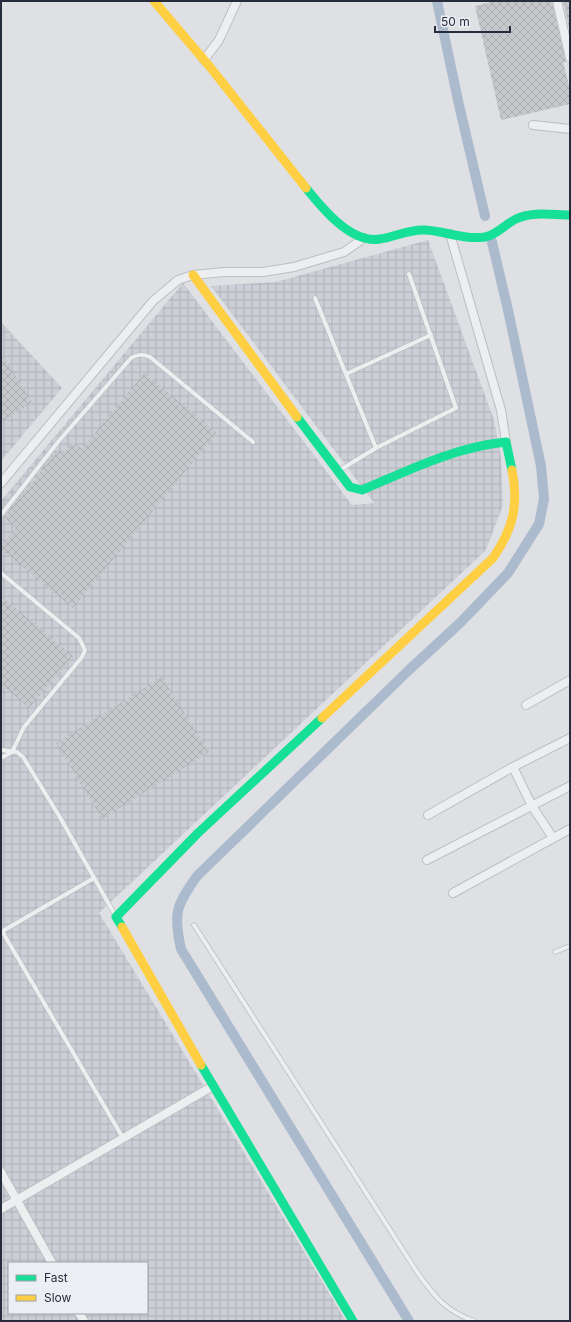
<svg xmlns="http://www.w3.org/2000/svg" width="571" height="1322" font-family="Inter,sans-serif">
<defs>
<pattern id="industrial-grid" width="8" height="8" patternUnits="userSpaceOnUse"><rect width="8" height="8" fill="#cccfd6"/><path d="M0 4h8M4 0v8" fill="none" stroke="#afb2b9"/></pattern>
<pattern id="building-cross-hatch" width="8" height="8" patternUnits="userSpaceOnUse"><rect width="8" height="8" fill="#c6c8cb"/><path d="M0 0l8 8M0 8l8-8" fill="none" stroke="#aaacaf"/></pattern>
</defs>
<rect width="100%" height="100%" fill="#dee0e3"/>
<path fill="url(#industrial-grid)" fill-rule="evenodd" d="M428,240L494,420L501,457L503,505L486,550L99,913L346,1321H1V501L183,283L352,505L374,503L211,286L276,282ZM9,1263H147V1313H9Z
M1,322L62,388L1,461Z"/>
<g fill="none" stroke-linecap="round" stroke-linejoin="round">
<path stroke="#acbace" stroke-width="10" d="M437,1L459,105L485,216
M409,1321L181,949C173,913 176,906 197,876L410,669L460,623L508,573L539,524L544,499L541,466L508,310L492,242"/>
</g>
<path fill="url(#building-cross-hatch)" d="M495,1H552L566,62H563L570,90V104L501,120L475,6Z
M563,1H570V33Z
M1,353L32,402L1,422Z
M144,373L217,433L73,608L1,549V546L16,528L4,517L59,449L63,453L73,442L82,449Z
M1,596L73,656L29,708L1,684Z
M162,677L209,752L102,819L56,743Z"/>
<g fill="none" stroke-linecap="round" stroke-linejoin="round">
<g stroke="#bcbec1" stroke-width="5.5">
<path id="lane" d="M315,298L376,448
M346,374L431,335
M340,470L376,448L456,408L409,274
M1,515L58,442L131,358C138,354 142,354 150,357L253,442
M1,573L79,638L85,650L82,657L24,727L12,752L1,758
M1,750L17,752L23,757L61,819L115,915
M194,925L419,1275C436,1298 446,1311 474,1321
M2,931L123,1138
M1,932L94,878
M555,952L570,946"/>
</g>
<g stroke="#bcbec1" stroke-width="10">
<path id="street" d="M557,1L570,58
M204,60L219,40L237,1
M533,125L570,129
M450,234L501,410L506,442
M1,483L153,301L178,280L193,275L224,272H263L294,267L344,252L364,238
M526,705L570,680
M513,767L532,806L553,838
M428,815L513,767L570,738
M427,860L570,786
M453,893L570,829
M1,1172L52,1263
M1,1209L213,1086
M79,1313L84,1321"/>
</g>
<use href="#lane" stroke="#edeef0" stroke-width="4"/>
<use href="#street" stroke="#edeef0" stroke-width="8"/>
<path stroke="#16e098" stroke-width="9" d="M306,188C322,208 351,244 380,239C395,237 409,229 425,230C445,231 464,240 485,237C497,235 505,224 516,219C532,211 553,215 570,215
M297,417L350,487L362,490C409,470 455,447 506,442L512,470
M122,927L116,917L198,833L322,718
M201,1065L353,1321"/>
<path stroke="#ffcf43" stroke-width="9" d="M154,1L210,67L306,188
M193,275L297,417
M322,718L493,558C513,529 519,505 512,470
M122,927L201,1065"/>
</g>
<rect width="571" height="1322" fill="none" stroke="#262c3b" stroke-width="4"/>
<rect x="8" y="1262" width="140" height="52" fill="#ebeef3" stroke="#9ca0a9"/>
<rect x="16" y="1275" width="20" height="6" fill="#16e098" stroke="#9ca0a9"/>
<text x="44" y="1282" font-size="12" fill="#262c3b">Fast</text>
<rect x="16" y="1295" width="20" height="6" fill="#ffcf43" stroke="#9ca0a9"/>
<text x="44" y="1302" font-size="12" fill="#262c3b">Slow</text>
<path d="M435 26v6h75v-6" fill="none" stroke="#262c3b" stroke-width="2"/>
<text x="441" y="26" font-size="12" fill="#262c3b" stroke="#ebeef3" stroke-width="3" paint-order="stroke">50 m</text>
</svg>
